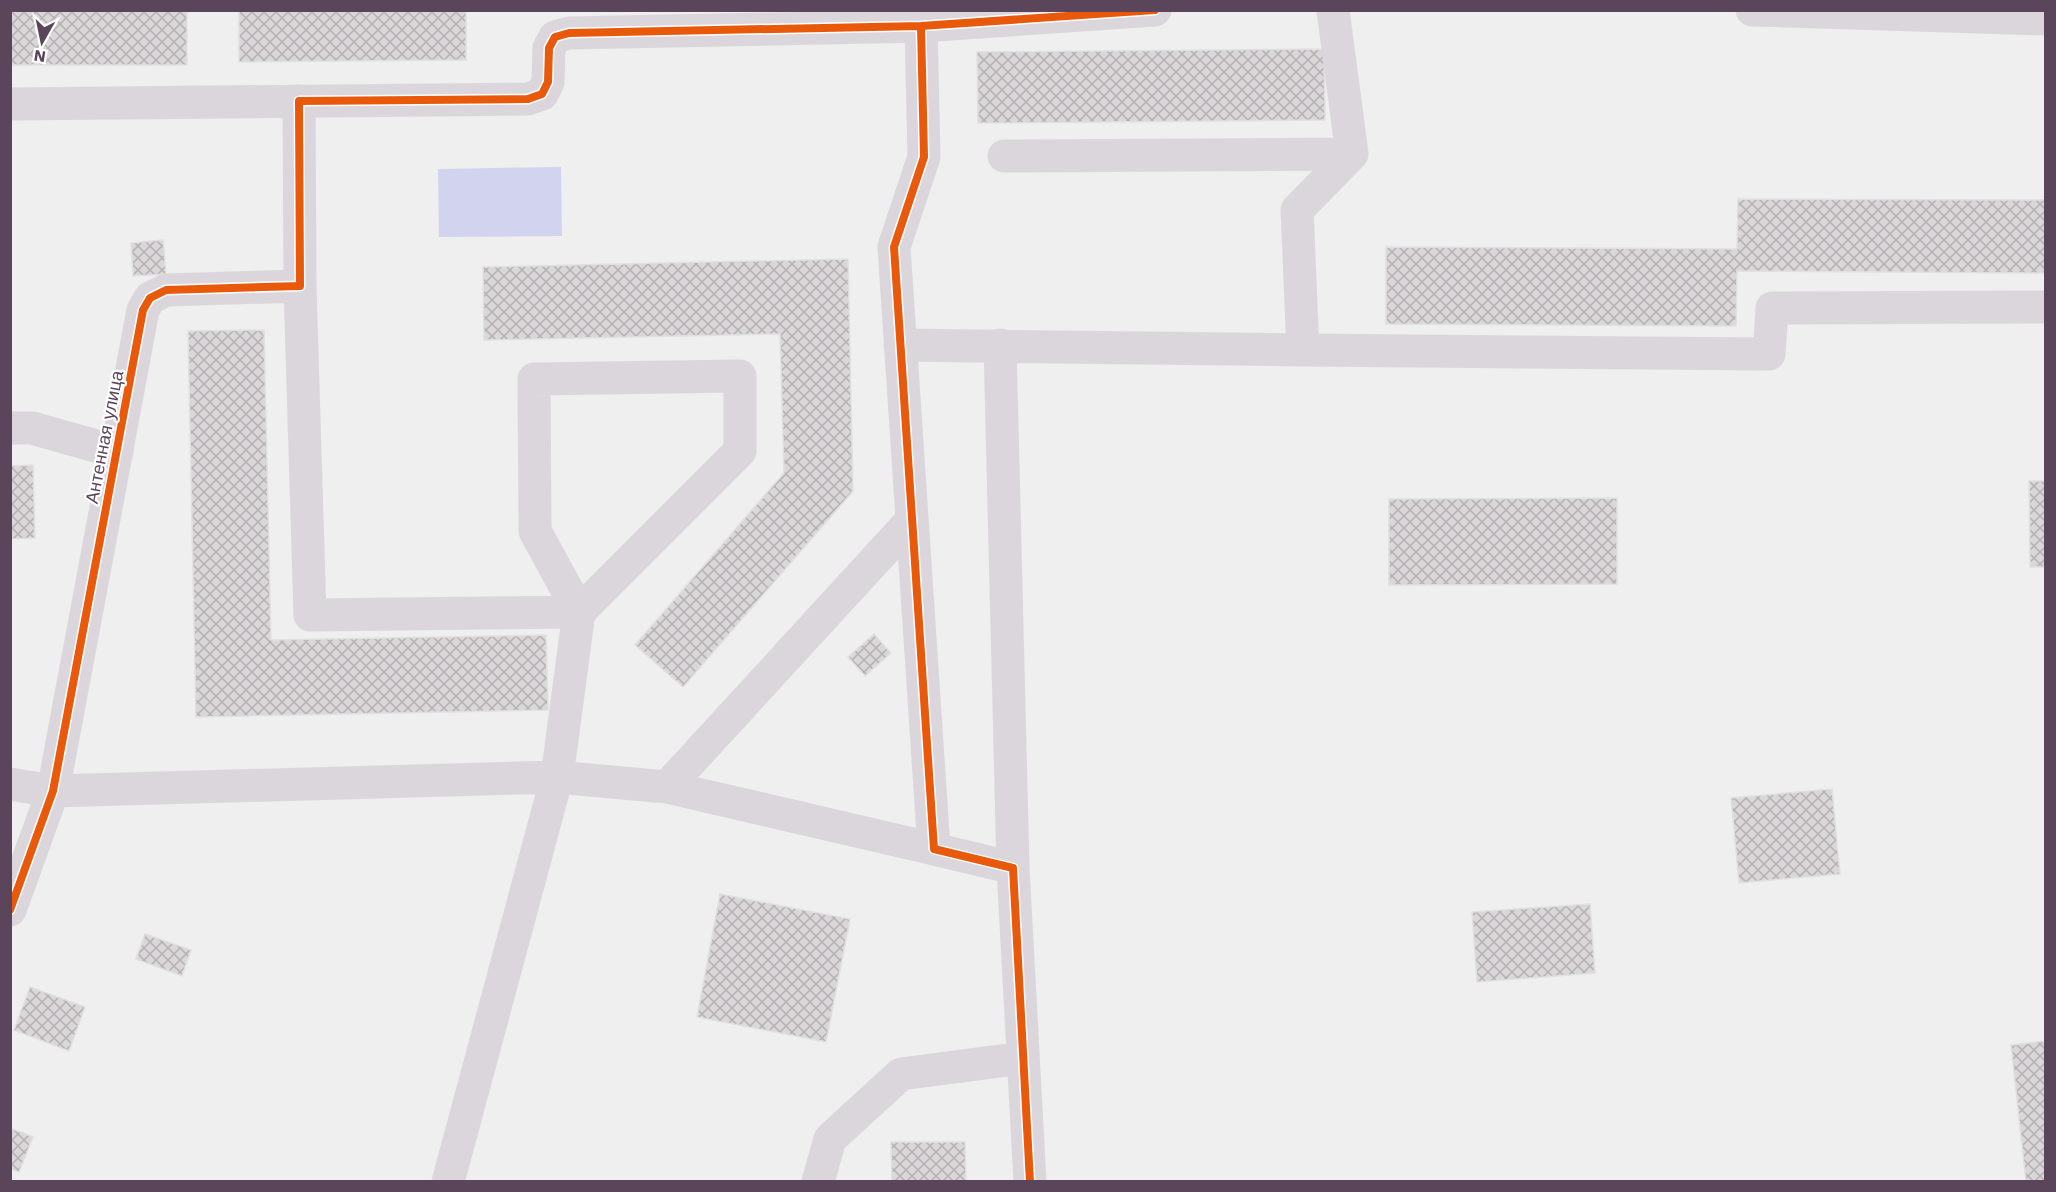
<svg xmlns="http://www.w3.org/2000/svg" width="2056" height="1192" font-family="'Work Sans',sans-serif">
<defs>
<pattern id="building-cross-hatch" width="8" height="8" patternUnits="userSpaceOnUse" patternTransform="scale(1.5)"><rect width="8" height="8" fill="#dad7d9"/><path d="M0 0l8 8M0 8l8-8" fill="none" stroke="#b4b0b3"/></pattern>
</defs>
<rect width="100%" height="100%" fill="#eeefee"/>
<path fill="#d1d3ef" d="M561,167L562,236L439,237L438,169Z"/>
<path fill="url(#building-cross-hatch)" stroke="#e1e0e1" stroke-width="1.5" d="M10,10H187V65H10Z
M239,10H466V60L239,62Z
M1324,49L1325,120L978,123L977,52Z
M1738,199L2046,200V273L1737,271L1736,326L1386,324V247L1737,249Z
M163,240L166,274L133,276L131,243Z
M848,259L853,491L683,687L635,645L784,473L780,334L484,340L483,267Z
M264,330L271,640L546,635L548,710L196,717L188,331Z
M33,465L35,538L10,539V466Z
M2029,481H2046V567H2030Z
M1617,498V584L1389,585V499Z
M874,634L891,653L865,676L848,657Z
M1832,789L1840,874L1739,883L1731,798Z
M720,894L850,919L826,1042L697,1017Z
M1590,904L1595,973L1477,982L1472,912Z
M145,934L191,950L182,976L136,959Z
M30,987L85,1007L69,1051L14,1030Z
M2046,1041V1182H2026L2011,1045Z
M10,1128L33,1137L19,1172L10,1169Z
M891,1142H965L966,1182H892Z"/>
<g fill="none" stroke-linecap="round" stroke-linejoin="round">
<path stroke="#dbd6db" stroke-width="33" d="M1333,10L1352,154L1297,210L1303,350L1769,354L1772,308L2046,307
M1752,10L2046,19
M921,26L924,157L894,247L934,849L1013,868L1030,1182
M10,104L528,99L542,94L548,82L549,48L555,37L569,33L921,26L1155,10
M1004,156L1352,154
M300,286L310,615L579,612L535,531L534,379L740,376V451L579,612L557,777L448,1182
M900,345L1303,350
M1000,345L1013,868
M10,428H32L117,452
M10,784L53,791L557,777L667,787L934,849
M667,787L912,520
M10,910L53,791L143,310L150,298L166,290L300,286L299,101
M818,1182L830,1139L901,1074L1023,1058"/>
<g stroke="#fff" stroke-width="11">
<path id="cycleway" d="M921,26L924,157L894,247L934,849L1013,868L1030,1182
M10,910L53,791L143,310L150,298L166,290L300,286L299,101L528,99L542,94L548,82L549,48L555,37L569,33L921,26L1155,10"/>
</g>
<use href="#cycleway" stroke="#e8590c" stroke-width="8"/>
</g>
<g text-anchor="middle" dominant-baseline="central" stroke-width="4.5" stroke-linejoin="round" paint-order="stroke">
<g font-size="18" fill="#5b455a" stroke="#fff">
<text transform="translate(104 437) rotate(-79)">Антенная улица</text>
</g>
</g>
<rect width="2056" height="1192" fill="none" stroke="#5b455a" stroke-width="24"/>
<g transform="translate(42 42) rotate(189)" stroke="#ffffff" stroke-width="4.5" paint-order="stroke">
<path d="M0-4.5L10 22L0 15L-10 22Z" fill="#5b455a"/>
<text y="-9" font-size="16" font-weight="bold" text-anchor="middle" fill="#5b455a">N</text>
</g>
</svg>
